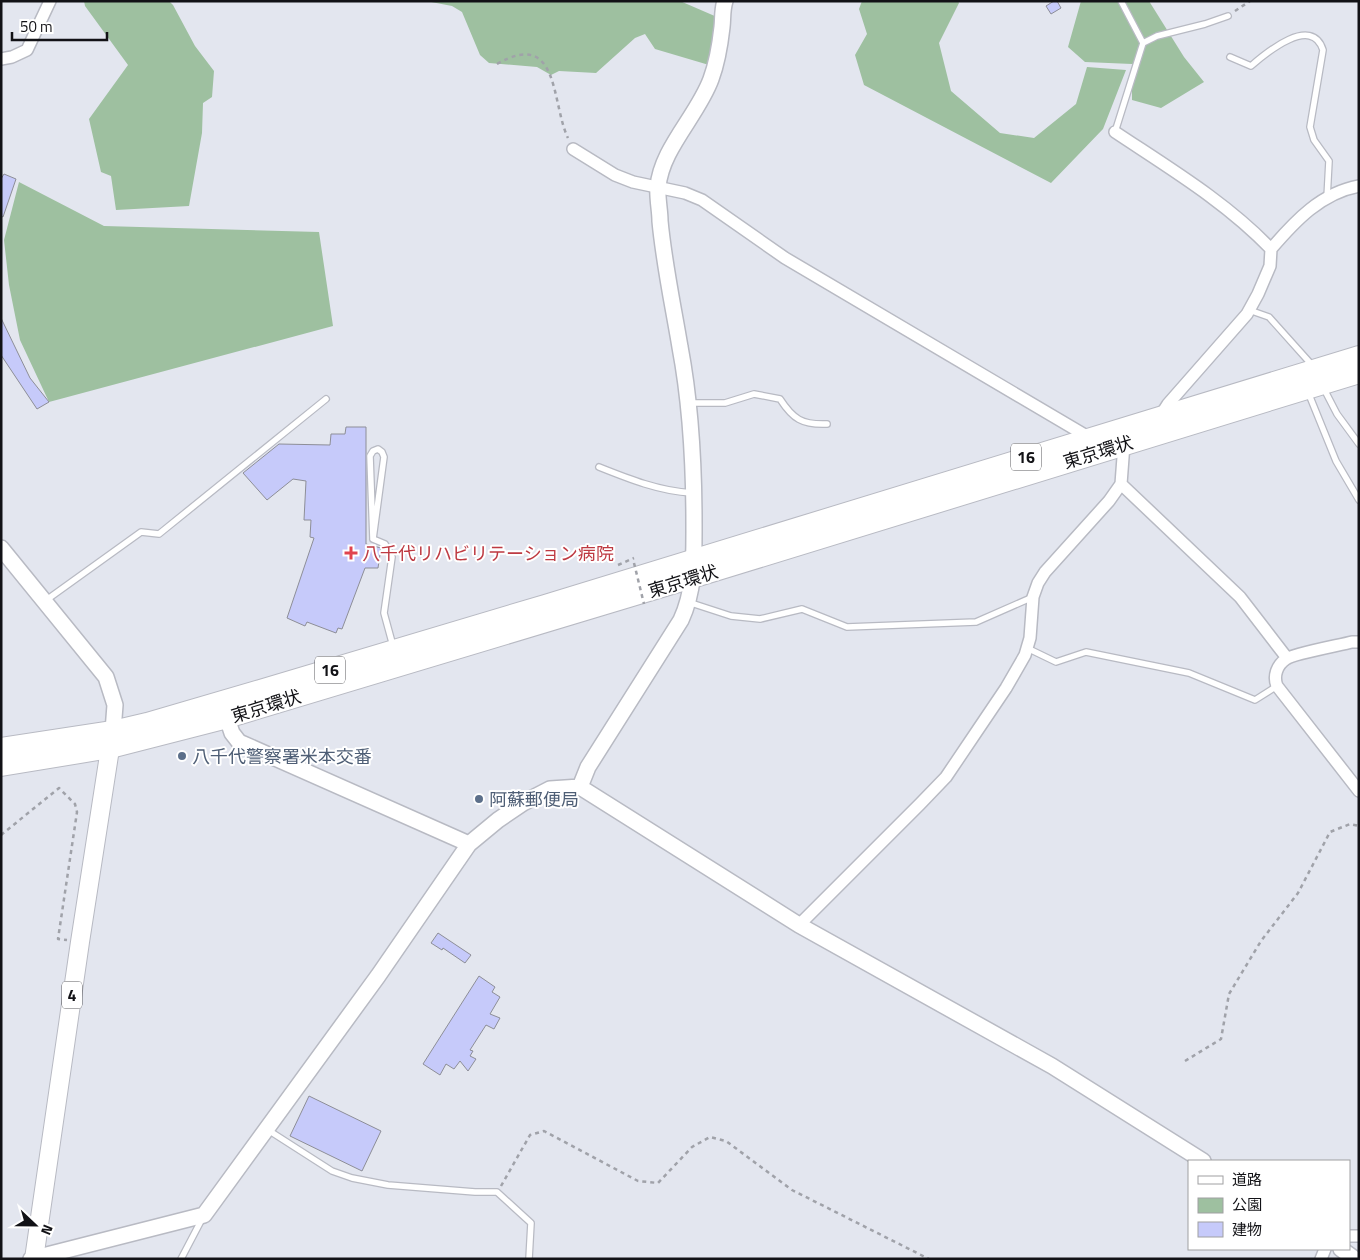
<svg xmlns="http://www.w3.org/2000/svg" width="1360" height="1260" font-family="'Titillium Web','Noto Sans JP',sans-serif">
<rect width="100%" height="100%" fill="#e3e6ef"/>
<path fill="#9ec0a0" d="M84,1H169L173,5L195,46L214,71L212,97L203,103L202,133L189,206L116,210L111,176L101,172L89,119L128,65L85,6Z
M426,1H680L717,17L709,65L655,49L645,34L635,38L596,73L559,71L551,75L537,67L489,63L480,55L462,12L452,6Z
M862,1H958L959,3L939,43L951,91L1000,133L1034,138L1076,104L1087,67L1126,70L1103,129L1051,183L864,85L855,55L867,34L859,9Z
M1081,1H1149L1184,57L1204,82L1161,108L1132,100V64L1085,62L1068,47Z
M19,182L104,226L319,232L333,326L49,402L20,340L9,285L4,240Z"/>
<path fill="#c6cafa" stroke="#8d8e97" d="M1054,1H1057L1061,8L1051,14L1046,6Z
M4,174L16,179L3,217L1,216V179Z
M1,318L30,378L49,402L37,409L1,355Z
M346,427H366V544L381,548L378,568H365L342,629L338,628L336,633L307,622L305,626L287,618L314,538L310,537L311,520H304L306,481L293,479L267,500L243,473L279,444L330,445L331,434H345Z
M438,933L471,955L465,963L443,948L442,950L431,943Z
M479,976L495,987L492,992L500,997L490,1014L500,1018L494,1029L486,1025L470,1050L473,1051L470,1056L476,1059L468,1071L460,1061L454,1069L446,1064L440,1075L423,1064Z
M309,1096L381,1131L362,1171L290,1136Z"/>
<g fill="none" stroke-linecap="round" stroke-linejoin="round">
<g stroke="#b8bac3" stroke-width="8">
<path id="lane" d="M1143,43L1157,36L1205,24L1228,16
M1230,57L1251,66C1267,52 1312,15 1323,50L1310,127L1314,140L1329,161L1327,198
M1115,132L1143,43L1121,1
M1249,310L1269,317L1312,365
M1323,387L1337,414L1359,444
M1308,392L1336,461L1359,500
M689,403H725L754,394L780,399C793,419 802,425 827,424
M378,449L382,452L384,457L373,539L370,456L373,451Z
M599,467C629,479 659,491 692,493
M373,539L385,544L392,557L384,613L393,646
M45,601L141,532L159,534L326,399
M688,602L731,616L760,619L802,609L847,627L976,622L1033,597
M1027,648L1056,662L1086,652L1189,673L1255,700L1277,686
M268,1130L332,1171L352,1178L388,1185L475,1192H497L531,1223L529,1259
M181,1259L202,1219"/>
</g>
<g stroke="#b8bac3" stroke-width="14">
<path id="street" d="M1,59L12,57L27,50L50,1
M1115,132C1169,168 1226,202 1271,249L1270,266L1258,294L1247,314L1168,404L1161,415
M573,149L615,175L633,182L685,193L702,200L785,258L1090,438
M1271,249C1295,221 1321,193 1359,186
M1121,484L1240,597L1287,658
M1359,642H1352C1341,645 1292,654 1286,659C1277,665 1273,676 1277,686L1359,791
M799,925L920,804L946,777L977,731L1006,688L1025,655L1030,638L1033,597L1038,583L1045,572L1109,501L1121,484L1124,444
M1349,1236H1359
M1321,1259L1325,1249"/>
</g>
<g stroke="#b8bac3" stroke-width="18">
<path id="secondary" d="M1,548L106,677L115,705L113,731
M227,718L232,733L239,742L469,844
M580,787L588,767L681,620C695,590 694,557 694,524C694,466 691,405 680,347C673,305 664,264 660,221C660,210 657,198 658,187C661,149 698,115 711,79C717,63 720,45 722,27C723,19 722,10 725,1
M1341,1249L1355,1259
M31,1259L204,1215L378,976L469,844L498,820L523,803L550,789L580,787L799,925L1052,1066L1203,1161"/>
</g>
<g stroke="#b8bac3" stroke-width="20">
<path id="primary" d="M34,1259L80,942L112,736"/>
</g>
<g stroke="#b8bac3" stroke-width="22">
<path id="highway" d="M1,748L113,731L147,723L260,690L545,605L1359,356
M1,766L110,748L227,718L692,578L1359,373"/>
</g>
<path stroke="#a0a2a9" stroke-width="2.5" stroke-dasharray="4 4" stroke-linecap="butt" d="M1235,11L1250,1
M497,64C560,28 551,103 568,138
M618,565L634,558
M1,835L59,788L75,804L77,812L58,939L67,940
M1185,1061L1221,1039L1229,994L1261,941L1298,893L1330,832L1350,824L1359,826
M501,1186L530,1135L544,1131L638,1181L658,1183L692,1147L710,1137L726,1141L792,1190L929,1259"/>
<use href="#lane" stroke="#fff" stroke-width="5.5"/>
<use href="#street" stroke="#fff" stroke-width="11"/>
<use href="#secondary" stroke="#fff" stroke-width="15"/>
<use href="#primary" stroke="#fff" stroke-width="18"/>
<use href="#highway" stroke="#fff" stroke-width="20"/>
<path stroke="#a0a2a9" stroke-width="2.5" stroke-dasharray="4 4" stroke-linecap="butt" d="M634,563L644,604"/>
</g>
<path fill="#e0444e" stroke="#fff" stroke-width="2" d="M348.5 545.5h5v5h5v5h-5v5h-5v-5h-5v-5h5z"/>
<g fill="#5c6f8a" stroke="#fff" stroke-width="2">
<circle cx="182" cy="756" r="5"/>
<circle cx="479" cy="799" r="5"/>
</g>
<g text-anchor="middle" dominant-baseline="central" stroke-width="4" stroke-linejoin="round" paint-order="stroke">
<g fill="#fff" stroke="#59595c" stroke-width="1">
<rect x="1011" y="443.5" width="30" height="27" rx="4"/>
<rect x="315" y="656.5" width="30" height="27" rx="4"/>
<rect x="62" y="981.5" width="20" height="27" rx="4"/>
</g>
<g font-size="16" font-weight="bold" fill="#121216">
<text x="1026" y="457">16</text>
<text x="330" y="670">16</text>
<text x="72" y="995">4</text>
</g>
<g font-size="18" fill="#121216" stroke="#fff">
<text transform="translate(1098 452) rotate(-17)">東京環状</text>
<text transform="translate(683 581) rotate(-17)">東京環状</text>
<text transform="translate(266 706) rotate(-17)">東京環状</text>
</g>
<g font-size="18" fill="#be3a42" stroke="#fff" text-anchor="start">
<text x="362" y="553">八千代リハビリテーション病院</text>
</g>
<g font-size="18" fill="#4e5e75" stroke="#fff" text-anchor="start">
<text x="192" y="756">八千代警察署米本交番</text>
<text x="489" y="799">阿蘇郵便局</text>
</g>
</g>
<rect width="1360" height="1260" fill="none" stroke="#121216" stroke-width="5"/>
<rect x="1188" y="1160" width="162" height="90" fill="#ffffff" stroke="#a0a0a2"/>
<rect x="1198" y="1176" width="25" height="8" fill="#ffffff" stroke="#a0a0a2"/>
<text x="1232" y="1185" font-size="15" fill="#121216">道路</text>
<rect x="1198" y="1198" width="25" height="15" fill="#9ec0a0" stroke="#a0a0a2"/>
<text x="1232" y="1210" font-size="15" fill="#121216">公園</text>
<rect x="1198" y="1222" width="25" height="15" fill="#c6cafa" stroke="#a0a0a2"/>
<text x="1232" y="1235" font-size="15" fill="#121216">建物</text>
<g transform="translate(35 1225) rotate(112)" stroke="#ffffff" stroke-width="4" paint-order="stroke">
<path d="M0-4L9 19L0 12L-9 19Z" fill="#121216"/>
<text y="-8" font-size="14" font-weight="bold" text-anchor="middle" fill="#121216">N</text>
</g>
<path d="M12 32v8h95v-8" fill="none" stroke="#121216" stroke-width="2.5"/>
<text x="20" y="32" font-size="15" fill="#121216" stroke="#ffffff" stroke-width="4" paint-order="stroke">50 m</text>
</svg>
